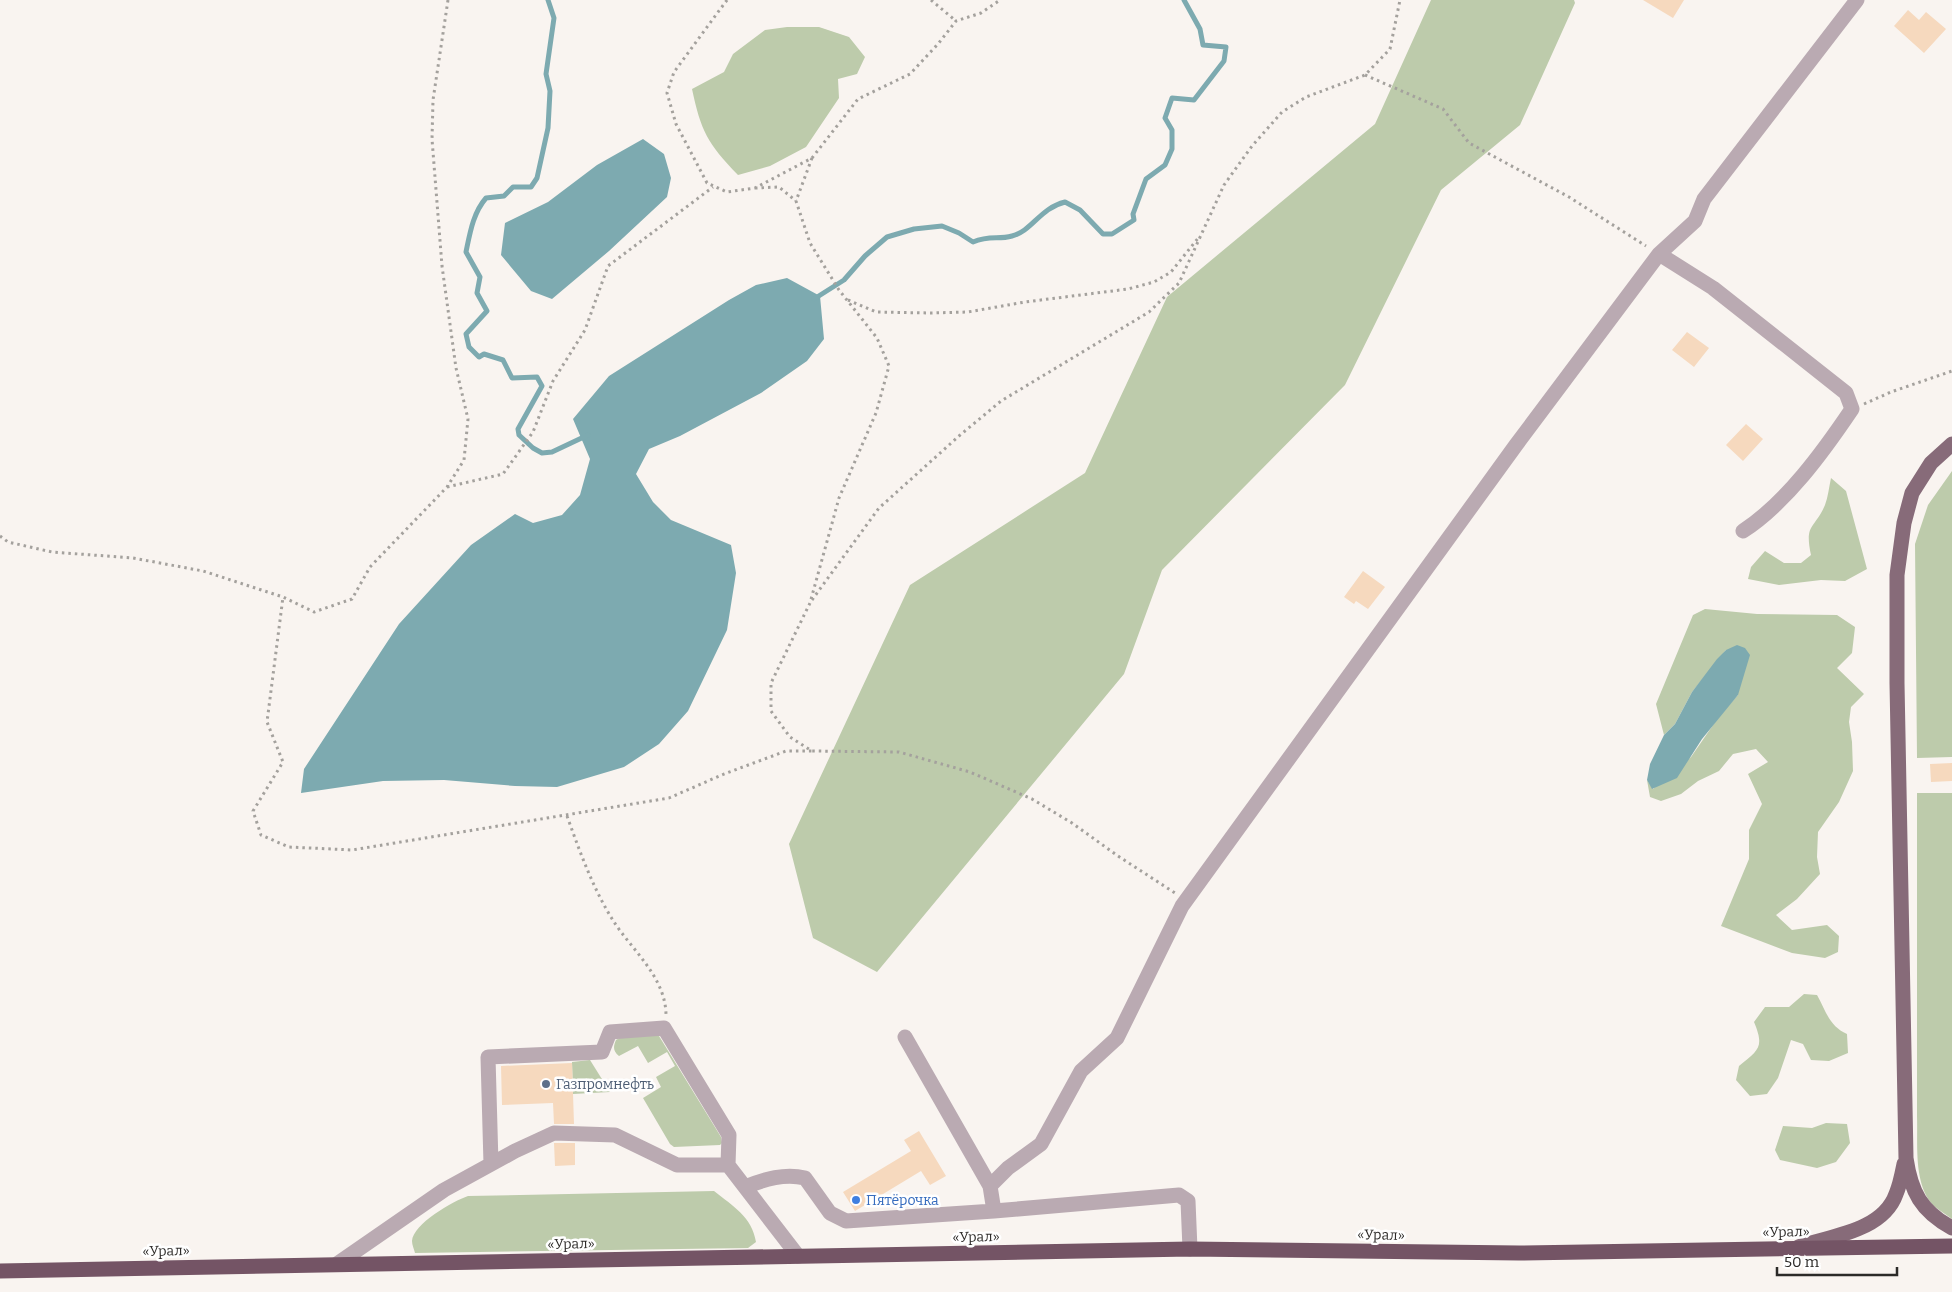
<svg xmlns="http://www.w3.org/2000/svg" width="1952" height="1292" font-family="Bitter,serif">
<rect width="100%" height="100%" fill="#f9f4f0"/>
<path fill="#bdcbab" d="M1431,0H1574L1575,3L1520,125L1441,190L1345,385L1162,570L1124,674L877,972L813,938L789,844L910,585L1085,473L1167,297L1375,124Z
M787,27H819L849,37L865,57L857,74L838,79L839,98L806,147L770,166L738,175C707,143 701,131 692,89L724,72L733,54L765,30Z
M1952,471V757L1917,758L1915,544L1928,505Z
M1831,478L1846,491L1867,569L1845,581L1821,580L1779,585L1748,579L1751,567L1765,551L1784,563H1801L1811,555C1804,523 1815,529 1825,505C1828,497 1829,487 1831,478Z
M1705,609L1757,614L1837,615L1855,627L1852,653L1837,668L1864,694L1851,707L1849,722L1852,742L1853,771L1839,802L1818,832L1817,857L1820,874L1797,899L1776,915L1792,930L1827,925L1839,936L1838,952L1825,958L1792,953L1721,926L1749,859V830L1762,804L1748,774L1768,762L1756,749L1733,754L1719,771L1698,781L1681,794L1661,801L1650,797L1647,780L1653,789L1691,757L1720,715L1738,695L1726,650L1692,692L1675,724L1664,735L1656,704L1693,615Z
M1917,793H1952V1219C1946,1214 1938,1210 1933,1205C1913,1184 1918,1143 1917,1116Z
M1804,994L1817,995C1826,1011 1829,1026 1847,1034L1848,1053L1829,1061L1811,1060L1803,1044L1791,1040L1778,1078L1767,1094L1750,1096L1736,1080L1739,1066C1758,1050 1765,1048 1754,1022L1765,1007H1789Z
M623,1036H659L721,1137L722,1143L720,1145L674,1147L670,1144L643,1098L661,1087L656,1077L675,1066L667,1052L648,1063L638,1046L619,1056C613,1051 613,1047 616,1040Z
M590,1060L610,1092L573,1094L572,1062Z
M1826,1123L1847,1124L1850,1143L1836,1162L1817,1168L1780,1160L1775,1150L1783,1126L1812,1128Z
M714,1191C733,1206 752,1217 756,1242L748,1248L415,1253C414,1249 412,1245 412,1241C413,1224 453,1201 468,1196Z"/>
<path fill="#7daab0" d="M643,139L664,154L671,178L667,197L609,251L552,299L531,291L501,255L505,223L548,202L597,165Z
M787,278L820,296L824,339L807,361L761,393L680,436L649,449L636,474L653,502L671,520L731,545L736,573L727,630L688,711L659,744L624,767L557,787L515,786L444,780L383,781L301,793L304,769L399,624L471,545L515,514L533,523L562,515L580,495L590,459L573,419L609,376L729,300L756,285Z
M1737,645L1745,648L1750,655L1738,695L1702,739L1677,778L1652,789L1647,780L1650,764L1664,735L1675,724L1692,692L1717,659L1726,650Z"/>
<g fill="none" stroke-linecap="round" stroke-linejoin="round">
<path stroke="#7daab0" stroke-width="5" d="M548,0L554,18L546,74L550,91L548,128L537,178L531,187H513L504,196L486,198C473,213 470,233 466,252L480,277L477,293L487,311L466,334L469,347L479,357L484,354L503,360L512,378L537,377L542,386L518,429L519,435L533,448L542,453L552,452L588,435
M814,299L844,280L865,256L887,237L914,229L942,226L959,233L973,242C990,235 998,240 1012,236C1032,231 1040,208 1065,202L1080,210L1103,234H1112L1134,220L1133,214L1146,179L1165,165L1172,149V130L1165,118L1172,98L1194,100L1224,61L1226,47L1203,45L1200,29L1184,0"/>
</g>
<path fill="#f6d9be" d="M1643,0H1684L1673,18Z
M1908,10L1919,20L1926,12L1946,29L1924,53L1894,26Z
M1687,332L1709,348L1694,367L1672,350Z
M1746,424L1763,439L1743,461L1726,445Z
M1363,571L1385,587L1368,609L1356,601L1354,604L1344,597Z
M1952,763V781L1931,782L1930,764Z
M572,1063L574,1124H554L553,1103L502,1105L501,1066Z
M919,1131L946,1176L930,1185L921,1171L855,1211L843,1192L911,1151L904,1140Z
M554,1143H575V1165L555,1166Z"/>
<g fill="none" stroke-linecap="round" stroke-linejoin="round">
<path stroke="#a4a19d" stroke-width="3" stroke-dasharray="2.5 4" stroke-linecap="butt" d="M448,0L433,100L432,139L442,266L456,368L468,419L464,460L447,487L370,567L352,599L314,612L283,597L267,722L283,762L253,811L261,835L289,847L352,850L669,798L724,774L786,751H812
M727,0L674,72L667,93L676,124L707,183L727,192L755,188L812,158L858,99L910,74L938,44L956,21L981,13L1000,0
M931,0L956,21
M1365,75L1443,109L1469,143L1569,197L1646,246
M812,158L796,201L810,243L839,290L877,338L889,366L876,413L839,498L810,603L771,683V711L790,737L812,751L899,752L970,772L1032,799L1072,823L1118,856L1175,893
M755,188L779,187L796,201
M848,300L876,312L931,313L968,312L1025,302L1128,289L1154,282L1171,272L1199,237
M1864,404L1891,392L1952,371
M447,487L503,474L533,432L553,381L585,330L608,266L713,187
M0,536L8,542L52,552L133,558L203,571L283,597
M812,600L879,508L959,436L1001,401L1149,312L1179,283L1224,185L1252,146L1282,112L1306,97L1365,75L1390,49L1400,0
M567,816C580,852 593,889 614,922C633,951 665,977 666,1014"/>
<path stroke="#baaab2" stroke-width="15" d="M1659,254L1713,288L1846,393L1852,409C1823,452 1786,503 1743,531
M905,1037L990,1186
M491,1164L488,1057L602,1052L610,1032L664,1028L729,1135L728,1165
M745,1187C765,1179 785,1173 805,1178L830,1213L846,1221L994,1211
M1190,1249L1188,1201L1179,1195L994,1211L990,1186L1008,1168L1041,1144L1081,1071L1117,1038L1182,906L1516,445L1659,254L1695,221L1704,199L1857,0
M337,1264L444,1190L515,1151L554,1133L615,1135L677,1165H728L798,1256"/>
<path stroke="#876b79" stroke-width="15" d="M1952,444L1931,463L1912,493L1904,523L1897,575V683L1906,1158C1911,1192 1921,1211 1952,1228
M1798,1247C1831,1236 1883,1231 1896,1194C1900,1185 1902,1174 1904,1164"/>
<path stroke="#745465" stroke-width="15" d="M0,1271L1190,1249L1519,1253L1952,1246"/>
</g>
<circle fill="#5c6f8a" stroke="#fff" stroke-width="2" cx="546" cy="1084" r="5"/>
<circle fill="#3f7fe0" stroke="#fff" stroke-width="2" cx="856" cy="1200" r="5"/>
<g text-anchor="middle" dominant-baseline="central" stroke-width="5" stroke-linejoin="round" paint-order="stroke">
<g font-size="14" fill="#4e5e75" stroke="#fff" text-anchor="start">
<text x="556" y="1084">Газпромнефть</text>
</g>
<g font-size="14" fill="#366cbe" stroke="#fff" text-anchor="start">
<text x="866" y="1200">Пятёрочка</text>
</g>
<g font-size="14" fill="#2c2a28" stroke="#fff">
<text transform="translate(1786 1232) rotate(-1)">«Урал»</text>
<text transform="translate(1381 1235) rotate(1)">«Урал»</text>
<text transform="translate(976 1237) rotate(-1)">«Урал»</text>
<text transform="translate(571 1244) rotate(-1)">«Урал»</text>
<text transform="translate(166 1251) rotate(-1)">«Урал»</text>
</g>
</g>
<path d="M1777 1267v8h120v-8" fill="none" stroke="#2c2a28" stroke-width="2.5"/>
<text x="1784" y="1267" font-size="15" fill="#2c2a28" stroke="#ffffff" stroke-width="4" paint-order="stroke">50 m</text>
</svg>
